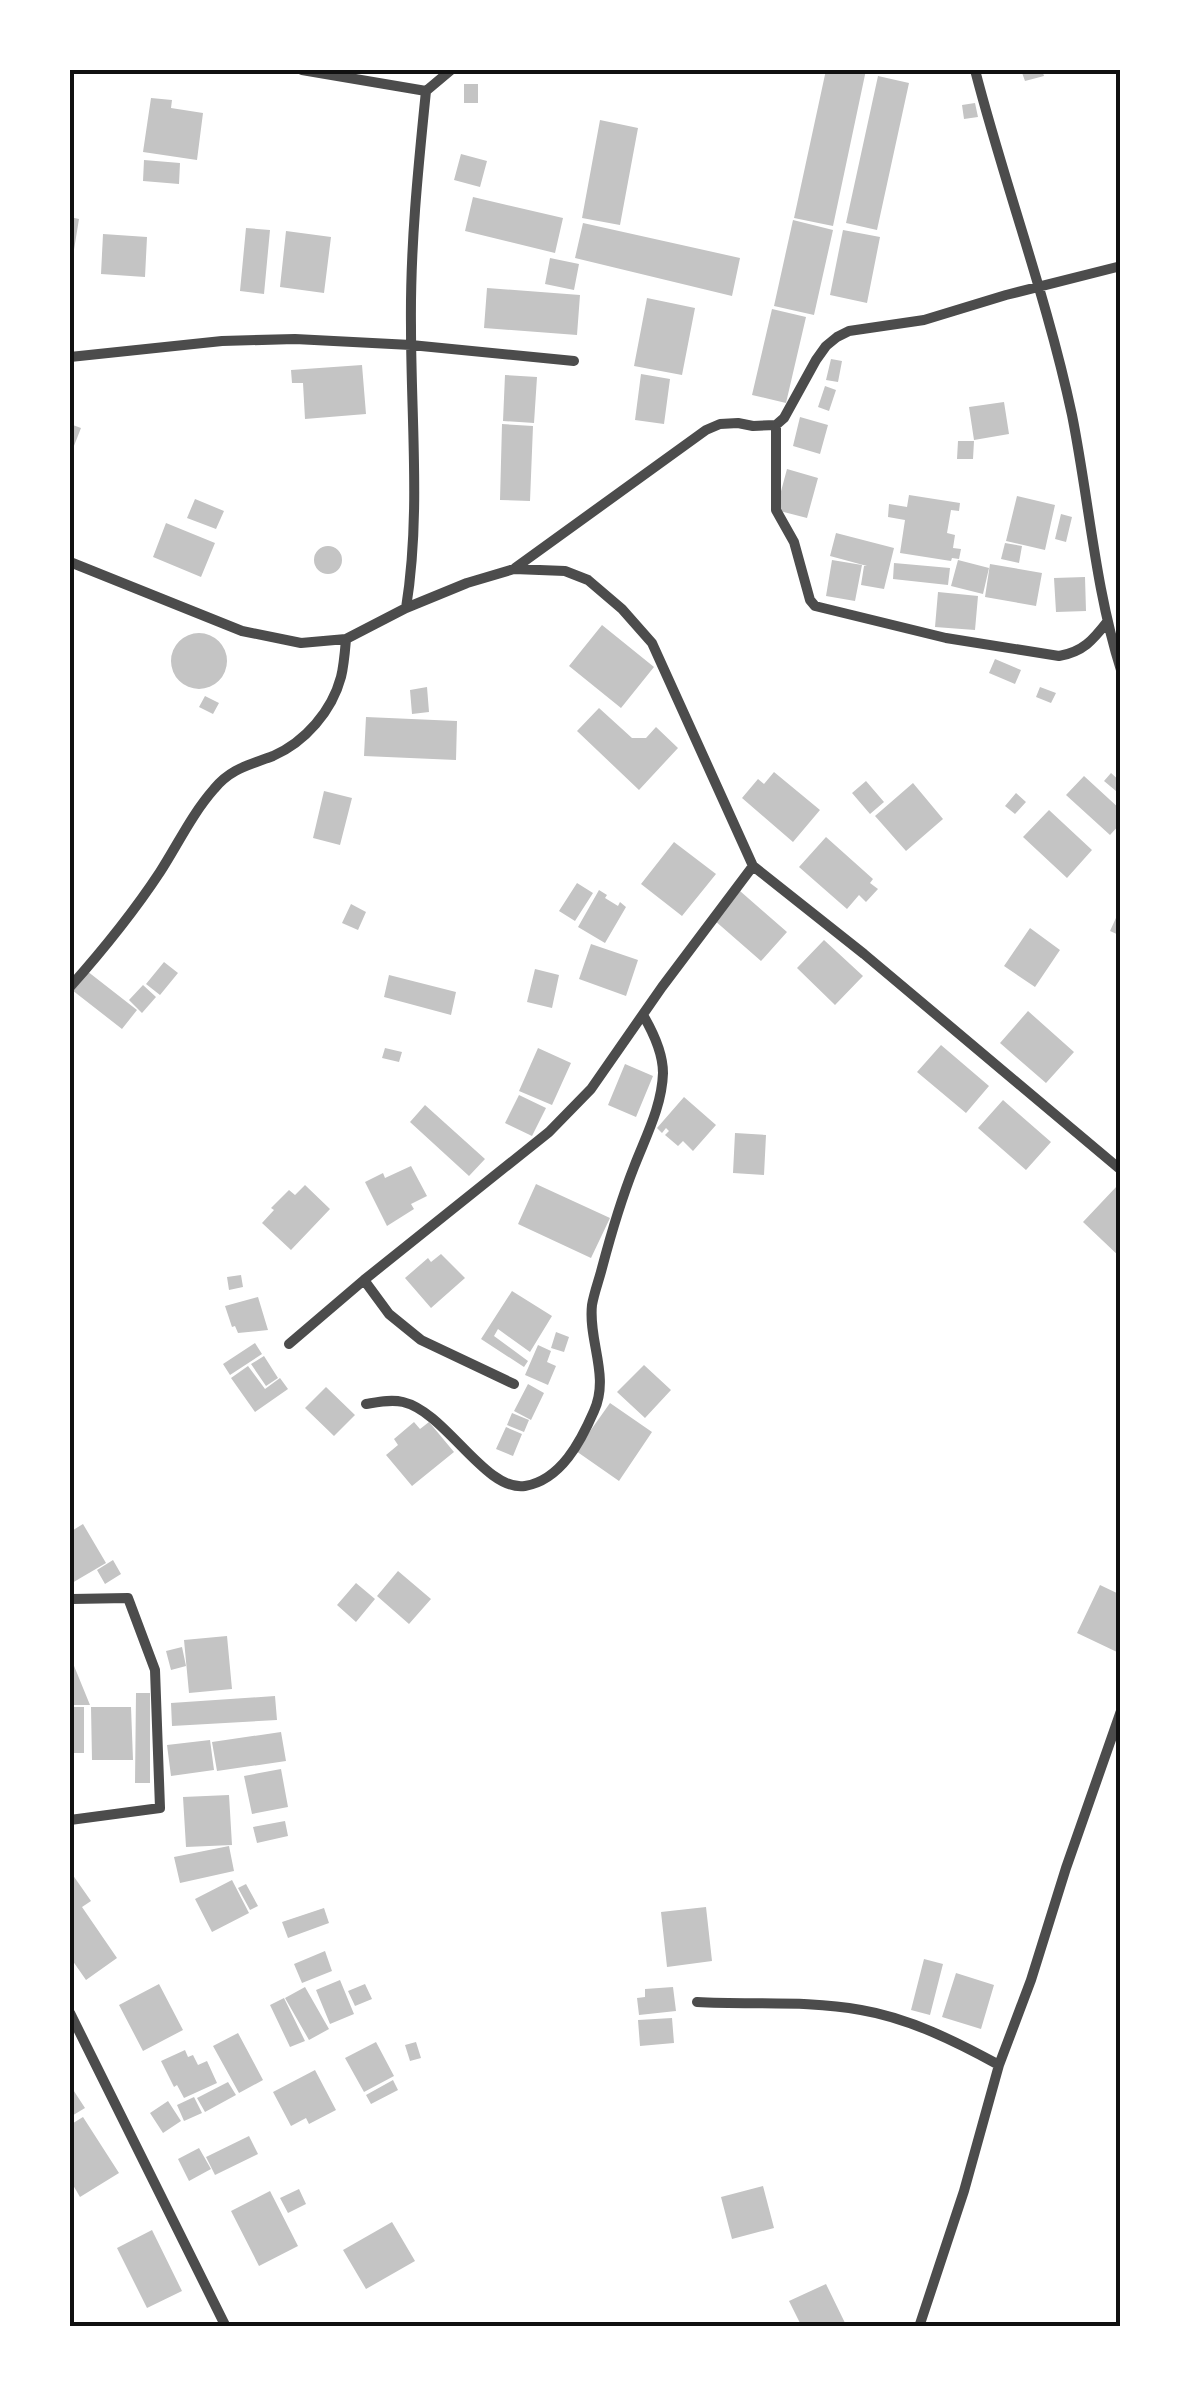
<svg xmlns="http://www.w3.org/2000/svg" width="1191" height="2397" font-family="Lora,serif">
<rect width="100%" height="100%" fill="#fff"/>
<path fill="#c4c4c4" d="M826,70H866L833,226L794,218Z
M1021,70H1042L1044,76L1025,81Z
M878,76L909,83L877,230L846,223Z
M464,84H478V103H464Z
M151,98L172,100L171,108L203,113L197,160L143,152Z
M975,103L978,117L964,119L962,105Z
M600,120L638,128L620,225L582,218Z
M461,154L487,161L480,187L454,180Z
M144,160L180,163L179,184L143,181Z
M473,197L563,218L555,253L465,231Z
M70,217L79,219L72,262L70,261Z
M793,220L833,230L814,315L774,306Z
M583,223L740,258L732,296L575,258Z
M246,228L270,230L264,294L240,291Z
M843,230L880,237L867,303L830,295Z
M286,231L331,237L324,293L280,287Z
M103,234L147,237L145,277L101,274Z
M550,258L579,264L574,290L545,284Z
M487,288L580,295L577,335L484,328Z
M647,298L695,308L682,375L634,366Z
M772,309L806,317L786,403L752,395Z
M831,359L842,361L838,382L826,380Z
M362,365L366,414L305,419L303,383H292L291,370Z
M641,374L670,379L664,424L635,420Z
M505,375L537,377L534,423L503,421Z
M825,386L836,390L829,411L818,407Z
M1004,402L1009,434L974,440L969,407Z
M800,417L828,425L820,454L793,446Z
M70,424L81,428L70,456Z
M502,424L533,426L530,501L500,500Z
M958,441H974L973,459H957Z
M787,469L818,478L807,518L776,510Z
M909,495L960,503L959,511L951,510L947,533L955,535L953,548L961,549L959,559L952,558L951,561L900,553L905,520L888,517L889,504L907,507Z
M1017,496L1055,505L1045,550L1006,541Z
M195,499L224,511L216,529L187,518Z
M1061,514L1072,517L1066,542L1055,539Z
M166,523L215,543L201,577L153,557Z
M836,533L894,548L884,589L861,585L864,566H867L830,556Z
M1005,543L1022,546L1019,563L1001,559Z
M314 560a14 14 0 1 1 28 0a14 14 0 1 1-28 0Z
M832,560L862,565L855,601L826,596Z
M958,560L989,568L983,594L951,586Z
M894,563L950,568L948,585L893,579Z
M990,564L1042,573L1036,606L985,597Z
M1085,577L1086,611L1056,612L1054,578Z
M938,592L978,596L975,630L935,627Z
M602,625L654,667L621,708L569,666Z
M171 661a28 28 0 1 1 56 0a28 28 0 1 1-56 0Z
M995,659L1021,670L1015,684L989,673Z
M427,687L429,712L412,714L410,690Z
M1040,687L1056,693L1051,703L1036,697Z
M205,696L219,703L213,714L199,707Z
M599,708L632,738H646L656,727L678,748L639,790L577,731Z
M366,717L457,721L456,760L364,756Z
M774,772L820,810L793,842L742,798L758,779L764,784Z
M1111,773L1121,782V786L1116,791L1104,781Z
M1084,776L1121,810V823L1110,835L1066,795Z
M866,781L884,802L870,814L852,793Z
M913,783L943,819L906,851L875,816Z
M324,791L352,798L340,845L313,838Z
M1016,793L1026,802L1015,814L1005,806Z
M1049,810L1092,850L1067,878L1023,837Z
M826,837L873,879L870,883L878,889L866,902L859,895L847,909L799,867Z
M674,842L716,874L682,916L641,884Z
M577,883L593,893L575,921L559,911Z
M599,890L607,895L605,898L618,906L620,902L626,907L605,943L578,927Z
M740,891L787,932L761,961L714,920Z
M351,904L366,912L358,930L342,923Z
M1121,907V936L1110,931Z
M1030,928L1060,950L1035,987L1004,966Z
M824,940L863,976L835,1005L797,968Z
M591,944L638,960L626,996L579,979Z
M164,962L178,973L160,995L146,984Z
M535,969L559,975L552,1008L527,1002Z
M87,971L137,1010L122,1029L72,990Z
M389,975L456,992L451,1015L384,997Z
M143,985L156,997L142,1013L129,1000Z
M1028,1011L1074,1052L1046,1083L1000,1043Z
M941,1045L989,1086L966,1113L917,1072Z
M385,1048L402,1052L399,1062L382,1058Z
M538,1048L571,1063L552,1105L519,1091Z
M625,1064L653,1076L636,1117L608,1105Z
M519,1095L546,1108L532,1136L505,1123Z
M684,1097L716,1125L693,1151L683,1141L678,1146L665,1135L669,1131L666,1128L662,1133L657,1128Z
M1003,1100L1051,1142L1026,1170L978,1128Z
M425,1105L485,1159L469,1176L410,1122Z
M735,1133L766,1135L764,1175L733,1173Z
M411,1166L427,1196L411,1204L414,1209L387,1226L365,1182L383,1173L385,1178Z
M536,1184L610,1218L591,1258L518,1224Z
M305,1185L330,1209L291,1250L262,1223L274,1210L271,1208L289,1190L295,1195Z
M1117,1186L1121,1190V1258L1083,1222Z
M441,1254L465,1278L431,1308L405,1278L428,1258L431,1262Z
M241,1275L243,1287L229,1290L227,1277Z
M512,1291L552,1316L530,1352L498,1329L494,1336L528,1361L524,1367L481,1339Z
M258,1297L268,1330L238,1333L235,1326L232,1327L225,1306Z
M556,1332L569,1337L564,1352L551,1348Z
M255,1343L262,1354L230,1375L223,1364Z
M538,1345L551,1351L547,1362L556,1366L548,1385L525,1375Z
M264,1356L278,1378L266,1386L251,1364Z
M644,1365L671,1390L645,1418L617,1392Z
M248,1366L265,1389L280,1378L288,1389L255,1412L231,1378Z
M528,1384L544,1393L531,1420L514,1411Z
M326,1387L355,1415L334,1436L305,1408Z
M610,1403L652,1432L619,1481L576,1451Z
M512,1413L529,1420L524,1432L507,1425Z
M414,1422L420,1429L429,1422L454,1452L412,1486L386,1455L398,1445L394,1439Z
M506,1427L522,1434L513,1456L496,1449Z
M83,1524L106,1563L72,1583L70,1532Z
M113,1560L121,1574L105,1584L97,1570Z
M398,1571L431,1599L409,1624L377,1596Z
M356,1583L375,1599L356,1622L337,1605Z
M1100,1585L1121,1595V1645L1117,1652L1077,1633Z
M227,1636L232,1689L189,1693L184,1640Z
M182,1647L186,1666L171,1670L166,1651Z
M70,1656L90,1705H70Z
M136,1693H150V1783H135Z
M275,1696L277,1720L172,1726L171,1703Z
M70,1707H84V1753H70Z
M91,1707H131L133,1760H92Z
M281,1732L286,1761L217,1771L212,1742Z
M210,1740L214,1770L171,1776L167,1745Z
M281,1769L288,1807L252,1814L244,1776Z
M229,1795L232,1845L186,1847L183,1797Z
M285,1821L288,1836L257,1843L253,1827Z
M229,1846L234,1871L180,1883L174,1857Z
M70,1871L91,1901L82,1907L117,1958L86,1980L70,1957Z
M232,1880L249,1913L212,1932L195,1899Z
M246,1884L258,1906L250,1910L238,1888Z
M706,1907L712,1961L667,1967L661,1912Z
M324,1908L329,1923L288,1938L282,1922Z
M325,1951L332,1971L302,1983L294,1964Z
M924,1959L943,1964L930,2015L911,2010Z
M956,1973L994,1985L981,2029L942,2017Z
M340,1980L354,2014L330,2024L316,1990Z
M159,1984L183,2030L143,2051L119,2005Z
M365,1984L372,1999L355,2006L348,1991Z
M305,1987L329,2029L309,2040L285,1998Z
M673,1987L676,2011L639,2015L637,1998L645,1997V1989Z
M284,1998L305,2041L290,2047L270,2005Z
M672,2018L674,2043L640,2046L638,2020Z
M238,2033L263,2080L239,2093L213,2046Z
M376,2042L394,2076L364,2092L345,2058Z
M416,2042L421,2058L410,2061L405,2045Z
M185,2050L188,2057L193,2055L198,2065L207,2061L217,2083L184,2098L177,2085L174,2087L161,2061Z
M315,2070L336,2110L309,2124L306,2118L291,2126L273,2092Z
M393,2080L398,2090L371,2104L366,2095Z
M228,2082L236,2095L205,2112L197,2098Z
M70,2085L85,2108L70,2117Z
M194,2097L202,2113L184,2121L177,2105Z
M168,2101L181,2121L163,2133L150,2113Z
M83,2117L119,2173L80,2197L70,2180V2125Z
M249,2136L258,2154L215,2175L206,2157Z
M199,2148L211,2169L189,2181L178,2159Z
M763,2186L774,2228L732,2239L721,2197Z
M299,2189L306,2204L288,2213L280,2198Z
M270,2191L298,2246L259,2266L231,2211Z
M392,2222L415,2261L366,2289L343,2250Z
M152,2230L182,2291L147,2308L117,2248Z
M826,2284L847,2327H802L789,2301Z"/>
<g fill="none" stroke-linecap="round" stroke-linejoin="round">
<path stroke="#4c4c4c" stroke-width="10" d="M302,70L426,91
M975,70C1005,186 1047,298 1072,415C1089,500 1095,588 1121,670
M70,357L222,341L295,339L411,345L574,361
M776,425V510L794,542L810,600L815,606L946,638L1059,656C1083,652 1093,640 1107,622
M70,562L242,631L301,643L346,639L406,608L467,583L514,569L565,571L588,580L622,609L652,643L753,866L864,954L1121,1170
M515,568L706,430L720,424L738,423L753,426L776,425L784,418L816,360L826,346L837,337L849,331L924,320L1006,295L1121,266
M406,608C421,515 411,421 411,327C410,248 418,169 426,91L451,70
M70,987C102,951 133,913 160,872C178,844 192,814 214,789C231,768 250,765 273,756C305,742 332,711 341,677C344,665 345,651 346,639
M364,1280L389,1314L421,1340L514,1384
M289,1344L364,1280L549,1132L591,1089L662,987L753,866
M366,1404C378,1402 391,1399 403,1402C446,1412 485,1492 525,1486C561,1480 581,1441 594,1411C610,1376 588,1341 592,1305C594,1293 599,1280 602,1268C611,1234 621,1200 634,1167C646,1136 662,1106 663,1073C663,1054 653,1032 643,1015
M70,1597L72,1599L128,1598L155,1670L160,1808L70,1820
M697,2002C751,2005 808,2000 861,2010C909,2018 957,2042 999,2065
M70,2013L226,2327
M919,2327L964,2191L999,2065L1031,1980L1066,1868L1121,1711"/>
</g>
<rect width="1191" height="2397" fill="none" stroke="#ffffff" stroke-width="145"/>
<rect x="72" y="72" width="1046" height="2252" fill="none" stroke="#111" stroke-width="4"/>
</svg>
